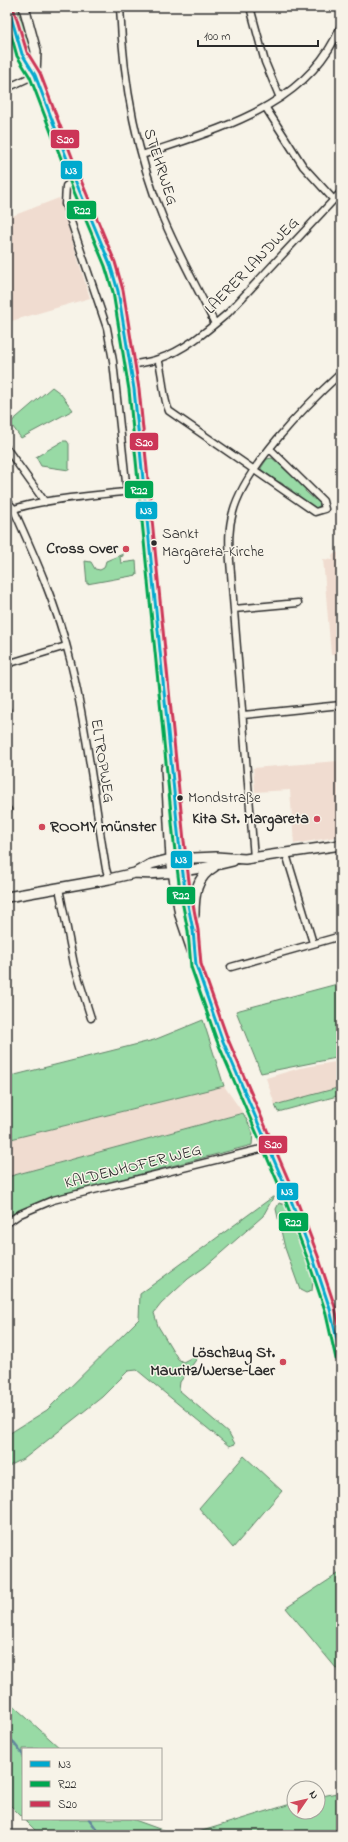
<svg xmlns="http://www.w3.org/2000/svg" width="348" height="1842" font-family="'Indie Flower',sans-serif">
<rect width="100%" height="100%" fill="#f7f3e8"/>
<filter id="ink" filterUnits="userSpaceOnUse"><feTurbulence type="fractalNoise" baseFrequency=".025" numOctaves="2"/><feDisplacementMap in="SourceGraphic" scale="8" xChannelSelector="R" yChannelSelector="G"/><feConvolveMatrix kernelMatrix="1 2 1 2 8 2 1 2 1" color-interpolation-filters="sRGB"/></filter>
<g filter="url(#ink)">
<path fill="#f0dcd0" d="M59,198L90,298L8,322L7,318V218Z
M341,551V654L331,655L323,559L333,560L332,555Z
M338,761L341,802V836L294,844L290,790L255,792L253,768Z
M341,1061V1087L275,1105L266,1078L300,1068Z
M224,1086L243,1113L7,1177V1140Z"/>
<path fill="#98daa5" stroke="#628268" d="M14,7H16L32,46L26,48Z
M52,387L60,393L73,410L21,438L10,423Z
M63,441H67L69,444V470L41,466L36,457Z
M272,458L306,488L305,491L315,500L316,498L320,503L319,507L315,508L291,492L292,490L280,482L278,483L262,472L261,468L267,459Z
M123,554V556L120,557L121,563L136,561L137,575L87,584L85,561L91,562L95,569L100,570L104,568L106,561Z
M341,983V1057L261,1073L236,1011Z
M203,1020L224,1086L7,1140V1077L154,1040Z
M341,1087V1095L278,1112L275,1105Z
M243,1113L253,1132L252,1145L60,1195L31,1205L7,1217V1177Z
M274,1196L263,1216L205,1267L188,1279L161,1304L154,1313L158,1326L178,1359L183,1362L197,1355L198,1357L180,1382L179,1390L229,1433L235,1444L229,1446L137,1370L128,1371L102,1397L25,1458L7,1467V1435L47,1410L139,1319L140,1294Z
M279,1203L285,1205L313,1280L312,1291L306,1293L300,1290L285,1248L276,1209Z
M244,1456L282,1491L233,1548L199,1508Z
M341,1572V1674L286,1608Z
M7,1700L61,1749H23V1818L7,1802Z
M341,1792V1835H189L294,1803V1812H318V1797Z
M24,1819H132L176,1835H40Z"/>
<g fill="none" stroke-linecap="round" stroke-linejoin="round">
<path stroke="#63879c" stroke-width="2.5" d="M7,1734L23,1755
M89,1819L101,1835"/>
<g stroke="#2b2b2b" stroke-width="9">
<path id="street" d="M120,7C123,79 135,151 163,218C178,254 198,289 215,324
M250,7L265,62L280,98
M7,88L35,75
M266,108L303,166L333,199
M142,155C217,129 307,108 341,26
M75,180L66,186L65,204L107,328L113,361L127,492
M158,359C164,377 162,396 169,411L315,512L325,509L323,501L270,449
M131,365C140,363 150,362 158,359C184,351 208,330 228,313L341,192
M7,449L45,502
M7,501L13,508C35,557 57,606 70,659C87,728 94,799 106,869L109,879
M7,513C22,500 118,493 144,490
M234,609L298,603
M7,664L66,646
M7,710V711
M243,715L341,705
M7,809L8,810
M286,854L313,943
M254,858L230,561C229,544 228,529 233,512C245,467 306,405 341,373
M59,888L74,964L91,1018
M231,967L341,936
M7,1223L20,1214L53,1200L269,1147"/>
</g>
<g stroke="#2b2b2b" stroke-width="12">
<path id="secondary" d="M8,7L22,54L35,75L75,180L110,264L118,291L134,389L148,542L179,842C184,883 193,924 196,965
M24,7L36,51L35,75
M166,768L171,859L180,915L222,1039L289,1195L313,1258L330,1309L341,1358
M135,873C164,876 205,868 233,861
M7,897L109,879L135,873L151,864L171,859L216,857L245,859L341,845
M194,915C194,895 196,877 214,867"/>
</g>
<use href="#street" stroke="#f7f3e8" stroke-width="6"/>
<use href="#secondary" stroke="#f7f3e8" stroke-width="9"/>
<g stroke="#f7f3e8" stroke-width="6">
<path id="bus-1" d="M8,7L22,54L35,75L75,180L110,264L118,291L134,389L179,842L185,890L193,930L196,965L222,1039L289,1195L313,1258L330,1309L341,1358"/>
</g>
<g stroke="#f7f3e8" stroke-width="6">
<path id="bus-2" d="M7,21L17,56L30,77L70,182L105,266L113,292L129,390L174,843L180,891L188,931L191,967L217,1041L284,1197L308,1260L325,1310L336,1359"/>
</g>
<g stroke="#f7f3e8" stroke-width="6">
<path id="bus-3" d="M13,7L27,52L40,73L80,178L115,262L123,290L139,389L184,841L190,889L198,930L201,964L227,1037L294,1193L318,1256L335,1307L341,1335"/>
</g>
<use href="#bus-1" stroke="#00a9ce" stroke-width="3"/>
<use href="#bus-2" stroke="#00a651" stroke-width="3"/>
<use href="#bus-3" stroke="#cc3557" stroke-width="3"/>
</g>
</g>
<g fill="#2b2b2b" stroke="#f7f3e8" stroke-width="1.5">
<circle cx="154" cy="543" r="3.5"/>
<circle cx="180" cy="798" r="3.5"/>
</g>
<g fill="#d1495b" stroke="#f7f3e8" stroke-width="1.5">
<circle cx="126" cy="549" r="4"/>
<circle cx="317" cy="819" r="4"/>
<circle cx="42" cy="827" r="4"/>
<circle cx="283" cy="1362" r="4"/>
</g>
<g text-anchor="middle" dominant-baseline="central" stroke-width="3" stroke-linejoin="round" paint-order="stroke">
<g font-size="15" fill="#2b2b2b" stroke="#f7f3e8" text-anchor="start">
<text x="162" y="534">Sankt<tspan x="162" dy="18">Margareta-Kirche</tspan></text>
<text x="188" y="798">Mondstraße</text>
</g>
<g font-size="16" fill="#2b2b2b" stroke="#f7f3e8">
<text transform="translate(160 167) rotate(72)">STEHRWEG</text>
<text transform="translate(252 266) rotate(-46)">LAERER LANDWEG</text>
<text transform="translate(102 761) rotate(81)">ELTROPWEG</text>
<text transform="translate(133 1167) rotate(-14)">KALDENHOFER WEG</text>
</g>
<g font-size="16" font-weight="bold" fill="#2b2b2b" stroke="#f7f3e8" text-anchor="end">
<text x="118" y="549">Cross Over</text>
<text x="309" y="819">Kita St. Margareta</text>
<text x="50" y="827" text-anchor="start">ROOMY münster</text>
<text x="275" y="1353">Löschzug St.<tspan x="275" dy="18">Mauritz/Werse-Laer</tspan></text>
</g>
</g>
<g stroke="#f7f3e8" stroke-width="1.5">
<rect x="50" y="129" width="30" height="20" rx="4" fill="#cc3557"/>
<rect x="60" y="160" width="23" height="20" rx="4" fill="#00a9ce"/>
<rect x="66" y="200" width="31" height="20" rx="4" fill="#00a651"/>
<rect x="129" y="432" width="30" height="19" rx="4" fill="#cc3557"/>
<rect x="124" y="480" width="30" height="19" rx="4" fill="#00a651"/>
<rect x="135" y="501" width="23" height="19" rx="4" fill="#00a9ce"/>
<rect x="170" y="850" width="23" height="19" rx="4" fill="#00a9ce"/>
<rect x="166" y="886" width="30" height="19" rx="4" fill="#00a651"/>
<rect x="258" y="1135" width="30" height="19" rx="4" fill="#cc3557"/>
<rect x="276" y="1182" width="23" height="19" rx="4" fill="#00a9ce"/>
<rect x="278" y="1212" width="31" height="20" rx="4" fill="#00a651"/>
</g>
<g font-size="11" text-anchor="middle" font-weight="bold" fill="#fff">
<text x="65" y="143">S20</text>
<text x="71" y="174">N3</text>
<text x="82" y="214">R22</text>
<text x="144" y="446">S20</text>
<text x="139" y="494">R22</text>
<text x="146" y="514">N3</text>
<text x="181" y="863">N3</text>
<text x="181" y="899">R22</text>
<text x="273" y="1148">S20</text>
<text x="287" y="1195">N3</text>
<text x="293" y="1226">R22</text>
</g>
<rect width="348" height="1842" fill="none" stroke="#f7f3e8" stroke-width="24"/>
<rect x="12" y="12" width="324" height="1818" fill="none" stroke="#2b2b2b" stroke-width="1.5" filter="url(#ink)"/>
<rect x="22" y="1748" width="140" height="72" fill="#f7f3e8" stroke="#a5a39c"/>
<rect x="30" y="1761" width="20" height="6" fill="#00a9ce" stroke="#a5a39c"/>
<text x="58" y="1768" font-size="12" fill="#2b2b2b">N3</text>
<rect x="30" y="1781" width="20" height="6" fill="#00a651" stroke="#a5a39c"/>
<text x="58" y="1788" font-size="12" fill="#2b2b2b">R22</text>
<rect x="30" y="1801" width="20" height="6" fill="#cc3557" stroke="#a5a39c"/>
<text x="58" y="1808" font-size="12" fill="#2b2b2b">S20</text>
<g transform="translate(306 1800) rotate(56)"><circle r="19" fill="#f7f3e8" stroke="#a5a39c"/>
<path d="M0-3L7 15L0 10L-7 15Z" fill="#d1495b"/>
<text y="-6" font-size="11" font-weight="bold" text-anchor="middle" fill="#2b2b2b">N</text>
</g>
<path d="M198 40v6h120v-6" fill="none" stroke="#2b2b2b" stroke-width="2"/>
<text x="204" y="40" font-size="12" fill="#2b2b2b" stroke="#f7f3e8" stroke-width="3" paint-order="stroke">100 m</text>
</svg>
